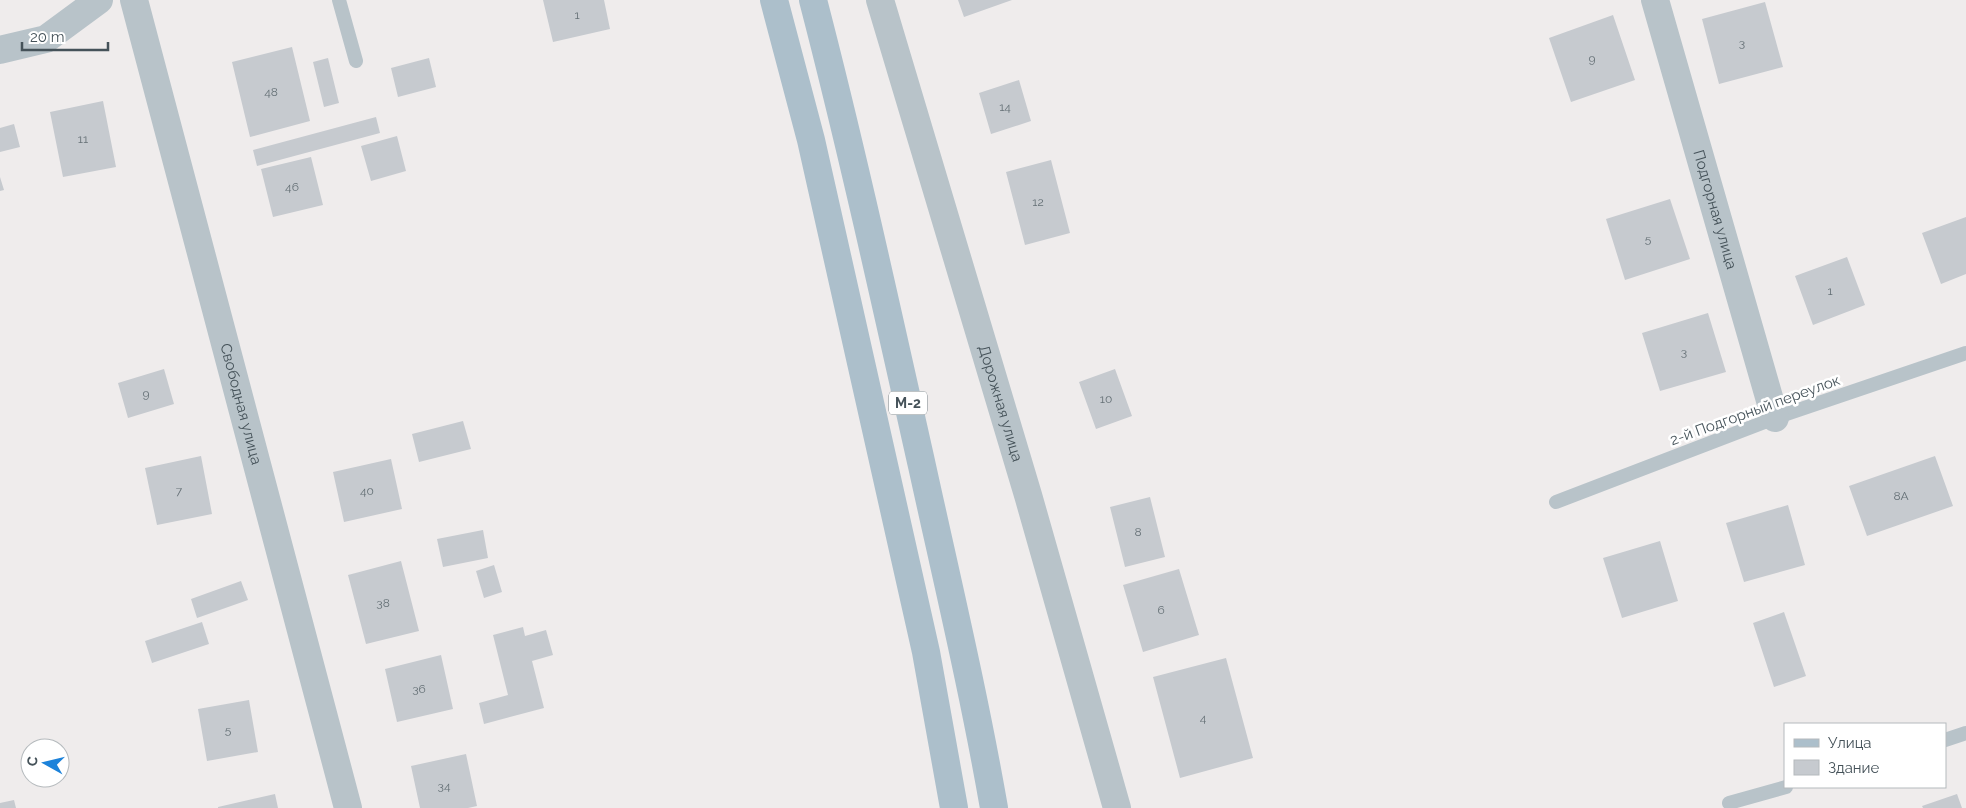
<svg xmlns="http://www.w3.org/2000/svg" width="1966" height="808" font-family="Raleway,sans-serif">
<rect width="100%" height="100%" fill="#efecec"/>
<path fill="#c6cacf" d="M543,0H604L610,29L553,42Z
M958,0H1012L964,17Z
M1765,2L1783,67L1719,84L1702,19Z
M1613,15L1635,80L1571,102L1549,38Z
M292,47L310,121L250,137L232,62Z
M328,58L339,103L324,107L313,62Z
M429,58L436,87L398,97L391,68Z
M1019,80L1031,121L991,134L979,93Z
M103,101L116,167L63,177L50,112Z
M376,117L380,133L257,166L253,150Z
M14,124L20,147L0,152V128Z
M397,136L406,171L371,181L361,146Z
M311,157L323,205L273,217L261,169Z
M1051,160L1070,233L1025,245L1006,172Z
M0,177L4,190L0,191Z
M1670,199L1690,259L1625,280L1606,219Z
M1966,217V274L1941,284L1922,233Z
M1847,257L1865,305L1813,325L1795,276Z
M1708,313L1726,372L1660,391L1642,333Z
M164,369L174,404L128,418L118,383Z
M1115,369L1132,416L1096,429L1079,382Z
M463,421L471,449L419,462L412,434Z
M201,456L212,514L157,525L145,468Z
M1935,456L1953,506L1867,536L1849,486Z
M391,459L402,509L344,522L333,472Z
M1150,497L1165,557L1125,567L1110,507Z
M1788,505L1805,565L1744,582L1726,523Z
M483,530L488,558L443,567L437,539Z
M1660,541L1678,601L1622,618L1603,558Z
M401,561L419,631L366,644L348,575Z
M494,565L502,592L484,598L476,571Z
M1179,569L1199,635L1143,652L1123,585Z
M241,581L248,600L197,618L191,599Z
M1784,612L1806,676L1774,687L1753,623Z
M202,622L209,644L152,663L145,641Z
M523,627L525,636L546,630L553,655L532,661L544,708L484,724L479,703L508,695L493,635Z
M441,655L453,709L397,722L385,669Z
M1226,658L1253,758L1180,778L1153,677Z
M249,700L258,752L207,761L198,709Z
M466,754L477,806L468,808H420L411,766Z
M275,794L278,808H218V807Z
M1957,794L1962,808H1923L1922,806Z
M14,800L16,808H0V803Z"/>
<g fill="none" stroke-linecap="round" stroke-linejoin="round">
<path stroke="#b8c3c9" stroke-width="14" d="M339,0L356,61
M1556,502L1775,418L1966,353
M1945,740L1966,733
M1729,803L1786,787"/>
<g stroke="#b8c3c9" stroke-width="28">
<path id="s1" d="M134,0L348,808"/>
<path id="s2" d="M880,0L1028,495L1117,808"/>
<path id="s3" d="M1655,0L1775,418"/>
<path d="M0,50L46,39L99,0"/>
</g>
<path stroke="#acbfcb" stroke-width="28" d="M774,0L811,140L926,652L954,808
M813,0C853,154 887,310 922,466C947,580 974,693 994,808"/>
</g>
<g text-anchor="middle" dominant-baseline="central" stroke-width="5" stroke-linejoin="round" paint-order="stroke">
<g font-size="12" fill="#657076">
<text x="577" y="15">1</text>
<text x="1742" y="43">3</text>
<text x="1592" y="59">9</text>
<text x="271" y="92">48</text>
<text x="1005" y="107">14</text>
<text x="83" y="139">11</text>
<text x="292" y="187">46</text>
<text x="1038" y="202">12</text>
<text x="1648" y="239">5</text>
<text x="1830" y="291">1</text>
<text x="1684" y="352">3</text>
<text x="146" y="394">9</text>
<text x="1106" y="399">10</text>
<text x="179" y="491">7</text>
<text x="367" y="491">40</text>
<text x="1901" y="496">8А</text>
<text x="1138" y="532">8</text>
<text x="383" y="603">38</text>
<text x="1161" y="610">6</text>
<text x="419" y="689">36</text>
<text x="1203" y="718">4</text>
<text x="228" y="730">5</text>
<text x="444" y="786">34</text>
</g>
<rect fill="#fff" stroke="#7d868b" stroke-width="1" x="889" y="391.5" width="38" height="23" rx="4"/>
<g font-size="14" font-weight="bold" fill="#455259">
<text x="908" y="403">М-2</text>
</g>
<g font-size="15" fill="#455259" stroke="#fff">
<text stroke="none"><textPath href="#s3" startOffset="218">Подгорная улица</textPath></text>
<text stroke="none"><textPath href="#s2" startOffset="421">Дорожная улица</textPath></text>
<text stroke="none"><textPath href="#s1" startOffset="418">Свободная улица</textPath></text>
<text transform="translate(1755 410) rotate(-20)">2-й Подгорный переулок</text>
</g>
</g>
<rect x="1784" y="723" width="162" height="65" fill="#ffffff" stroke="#b5babd"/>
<rect x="1794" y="739" width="25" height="8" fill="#acbfcb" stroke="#b5babd"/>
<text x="1828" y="748" font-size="15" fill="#455259">Улица</text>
<rect x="1794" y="760" width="25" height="15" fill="#c6cacf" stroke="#b5babd"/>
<text x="1828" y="773" font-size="15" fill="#455259">Здание</text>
<g transform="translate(45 763) rotate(278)"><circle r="24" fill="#ffffff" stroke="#b5babd"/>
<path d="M0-4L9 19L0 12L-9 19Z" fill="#1c82da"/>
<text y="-8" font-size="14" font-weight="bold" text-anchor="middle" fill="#455259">С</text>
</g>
<path d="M22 42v8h86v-8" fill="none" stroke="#455259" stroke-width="2.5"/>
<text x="30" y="42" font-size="15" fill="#455259" stroke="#ffffff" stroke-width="4" paint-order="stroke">20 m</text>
</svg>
